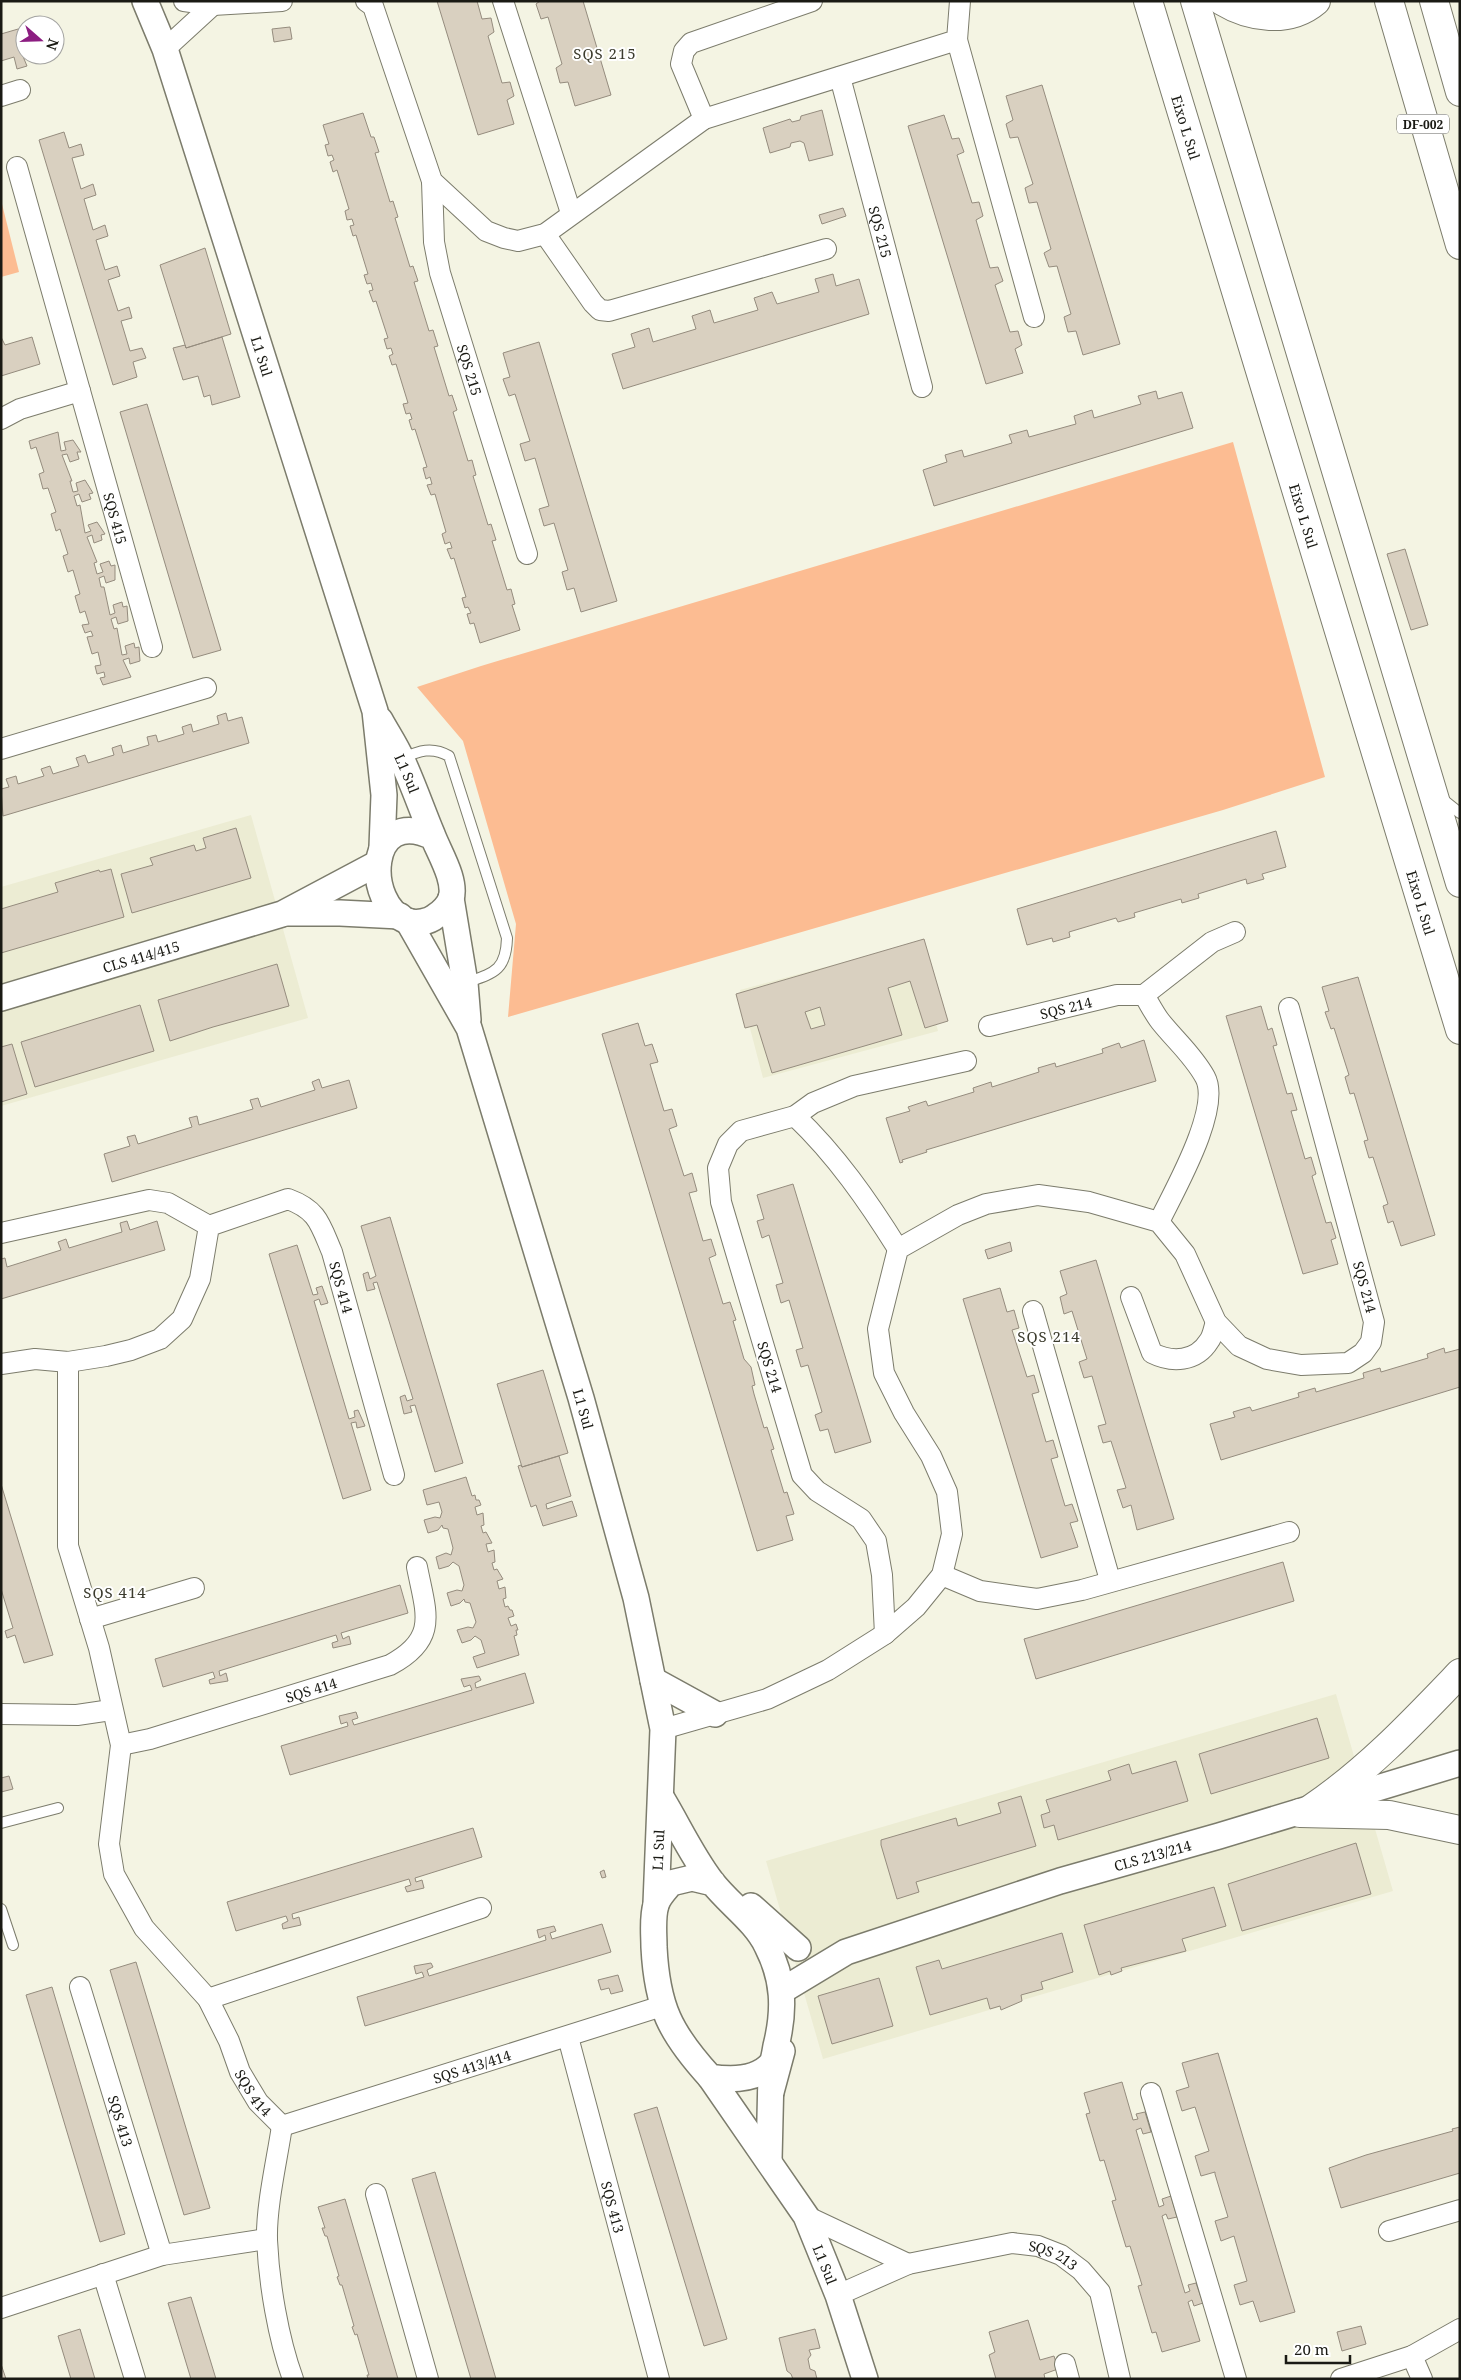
<svg xmlns="http://www.w3.org/2000/svg" width="1461" height="2380" font-family="'Noto Serif',serif">
<rect width="100%" height="100%" fill="#f4f4e3"/>
<path fill="#ececd3" d="M251,815L308,1018L1,1106V887Z
M915,943L938,1031L763,1078L740,990Z
M1336,1694L1393,1891L823,2059L766,1861Z"/>
<path fill="#fcbc92" d="M1,200L19,272L1,277Z
M1233,442L1325,777L1223,810L508,1017L516,924L463,741L417,687L481,666Z"/>
<path fill="#d9d0c0" stroke="#958c7e" fill-rule="evenodd" d="M437,1H477L482,19L491,18L494,32L488,36L502,83L510,82L514,96L507,100L514,124L478,135Z
M583,1L611,95L575,106L568,82L560,83L556,68L562,64L548,17L541,19L536,4L540,1Z
M25,27V53L22,54L27,66L17,69L14,57L1,61V34Z
M290,27L292,39L274,42L272,29Z
M1042,85L1120,344L1083,355L1076,331L1068,332L1064,317L1071,314L1057,266L1049,267L1044,253L1051,249L1037,202L1029,203L1025,188L1033,184L1018,137L1010,138L1006,124L1013,120L1006,96Z
M822,110L833,155L809,161L804,143L800,141L791,143L790,147L770,153L763,128L790,119L792,122L800,120L801,116Z
M363,113L371,137H374L379,152L375,153L390,202L393,201L398,217L395,218L410,267L413,266L418,281L414,282L429,331L433,330L438,346L434,347L449,396L452,395L457,410L453,412L468,461L472,460L476,475L473,476L488,525L491,524L496,540L492,541L507,590L511,589L515,604L512,605L520,630L480,643L474,623L470,624L467,614L471,613L468,607L465,608L462,598L466,597L454,558L451,559L447,549L452,548L450,542L445,544L442,534L446,532L435,494L431,495L427,485L432,484L430,477L426,479L423,468L427,467L415,429L412,430L409,420L412,419L410,413L406,414L403,404L408,403L396,364L392,365L389,356L393,354L391,348L387,349L384,339L388,338L376,301L373,302L369,291L373,290L371,283L367,284L364,275L368,274L356,235L353,236L350,226L354,225L352,219L347,220L345,211L349,209L337,170L333,172L330,162L334,160L332,155L328,156L325,145L329,144L323,125Z
M944,115L952,139L959,138L964,152L957,155L972,203L979,202L983,216L976,220L990,268L998,267L1003,281L995,285L1010,332L1018,331L1022,345L1015,349L1023,373L986,384L908,126Z
M64,132L69,148L81,144L84,155L72,158L81,189L93,184L96,195L84,199L93,230L105,225L108,236L96,240L105,270L117,266L120,276L108,280L118,311L129,307L132,318L121,321L130,351L142,348L146,358L133,362L137,377L113,385L39,140Z
M843,208L846,216L822,224L819,215Z
M205,248L231,334L186,348L160,265Z
M833,274L836,286L859,279L869,314L623,389L612,354L635,347L631,334L649,328L653,342L696,329L692,316L710,310L714,323L758,310L754,298L772,292L777,304L819,292L815,279Z
M1,337L5,345L32,337L40,364L1,376Z
M222,337L240,397L212,405L210,395L204,397L198,376L183,380L173,348L185,345L186,348Z
M539,342L617,601L581,612L574,588L567,590L562,572L568,570L554,523L544,526L539,509L549,506L535,458L525,461L520,444L530,441L515,394L509,396L503,379L510,377L503,353Z
M1156,391L1158,399L1182,392L1193,428L934,506L923,470L947,462L945,455L962,450L964,457L1012,443L1009,435L1027,430L1029,437L1076,424L1074,416L1092,410L1094,418L1141,404L1138,396Z
M147,404L221,650L193,658L120,412Z
M58,432L61,451L66,450L64,442L73,440L81,452H77L79,459L70,462L67,454L62,455L72,481H70L73,492L78,491L76,483L85,480L93,493L89,494L91,499L82,502L79,494L74,496L77,506L80,505L85,533L91,531L88,525L97,522L105,534L101,535L102,540L94,543L92,535L87,537L97,562L94,563L97,574L103,572L100,564L109,561L111,566L115,565V580L106,583L104,576L99,578L101,587H104L110,615L115,613L113,605L122,602L123,607L127,606L128,621L118,624L116,617L111,619L114,629L117,628L122,655L127,654L125,646L134,643L135,648L139,647L140,661L130,664L129,658L123,660L131,677L103,685L100,678L105,677L104,672L97,674L95,666L101,665L98,652L92,654L87,637L93,636L91,631L85,633L82,625L89,624L85,611L80,613L75,596L80,594L73,570L68,572L63,556L68,554L60,529L56,531L51,514L56,512L48,488L43,489L39,474L44,472L36,447L31,449L29,441Z
M1405,549L1428,625L1411,630L1387,554Z
M226,713L228,721L242,717L249,743L3,816L1,789L9,787L6,779L16,776L18,784L44,776L41,769L50,766L53,774L79,766L76,758L85,755L88,763L114,755L112,748L121,745L123,753L149,745L147,737L156,735L158,742L184,734L182,727L191,724L193,732L219,724L217,716Z
M236,828L251,878L132,913L121,874L153,865L150,858L194,845L196,851L206,848L203,838Z
M1276,831L1286,867L1262,874L1264,879L1247,884L1246,879L1198,894L1199,898L1182,903L1181,899L1134,913L1135,917L1118,922L1116,918L1069,932L1070,937L1053,942L1052,938L1027,945L1017,909Z
M111,869L124,917L1,953V909L58,892L55,883L99,870L100,872Z
M924,939L948,1021L925,1028L910,981L888,988L902,1035L772,1073L757,1025L745,1028L736,994ZM820,1007L825,1025L811,1029L805,1012Z
M277,964L289,1006L213,1027L170,1041L158,1000Z
M1358,977L1435,1235L1401,1246L1393,1221L1388,1223L1383,1206L1388,1204L1373,1157L1369,1158L1364,1141L1368,1140L1354,1093L1350,1094L1345,1077L1349,1075L1334,1028L1331,1029L1325,1012L1329,1011L1322,987Z
M140,1005L154,1051L35,1087L21,1042Z
M1261,1006L1268,1030L1272,1028L1277,1045L1273,1046L1287,1094L1292,1093L1297,1110L1291,1111L1305,1159L1311,1157L1316,1174L1312,1176L1326,1223L1331,1222L1336,1238L1331,1240L1338,1264L1303,1274L1226,1016Z
M638,1023L645,1046L652,1044L658,1062L650,1064L664,1111L672,1109L677,1126L669,1129L684,1176L692,1173L697,1191L689,1193L703,1241L711,1239L716,1255L709,1258L723,1304L730,1302L736,1320L733,1321L744,1359L751,1367L755,1385L752,1386L754,1394L764,1428L767,1427L774,1449L771,1450L784,1493L787,1492L794,1514L786,1516L793,1540L757,1551L602,1034Z
M1144,1040L1156,1081L926,1150L927,1152L902,1160L903,1162L900,1163L886,1118L910,1111L908,1107L926,1101L928,1106L974,1092L973,1088L991,1082L992,1087L1039,1072L1038,1068L1055,1063L1056,1067L1103,1053L1102,1049L1119,1043L1121,1048Z
M12,1044L27,1094L1,1102V1047Z
M319,1079L322,1088L349,1080L357,1108L112,1182L104,1154L130,1146L127,1137L135,1135L138,1144L192,1127L189,1118L197,1116L199,1125L253,1109L250,1100L258,1098L261,1107L315,1090L312,1082Z
M793,1184L871,1442L835,1453L828,1429L820,1431L815,1415L822,1412L808,1365L801,1367L796,1350L803,1348L789,1300L781,1303L776,1285L783,1283L769,1235L762,1238L757,1221L764,1219L757,1195Z
M390,1217L463,1463L435,1472L415,1405L410,1406L412,1412L404,1414L400,1397L405,1395L407,1401L413,1399L377,1282L373,1283L375,1289L367,1291L363,1274L368,1272L370,1279L376,1276L361,1226Z
M127,1221L130,1230L157,1221L165,1250L1,1299V1259L5,1258L7,1267L61,1250L58,1242L66,1239L69,1248L122,1232L120,1223Z
M1010,1242L1012,1251L988,1259L985,1250Z
M297,1245L313,1295L318,1294L316,1288L322,1286L328,1303L321,1305L319,1299L314,1301L349,1419L355,1417L354,1411L358,1410L365,1426L357,1428L356,1422L351,1423L371,1490L343,1499L269,1254Z
M1096,1260L1174,1519L1137,1530L1131,1505L1123,1508L1117,1490L1126,1488L1111,1441L1103,1443L1098,1426L1106,1424L1092,1376L1084,1378L1079,1362L1087,1359L1072,1311L1064,1314L1060,1297L1067,1294L1060,1271Z
M1000,1288L1007,1312L1014,1310L1019,1328L1012,1330L1027,1377L1034,1375L1039,1392L1032,1394L1046,1442L1053,1440L1058,1457L1051,1459L1065,1506L1072,1504L1078,1521L1070,1523L1078,1547L1041,1558L963,1299Z
M1444,1348L1445,1353L1460,1349V1387L1221,1460L1210,1424L1235,1417L1233,1412L1250,1407L1252,1411L1299,1397L1298,1393L1315,1388L1316,1392L1364,1378L1363,1373L1380,1368L1381,1372L1428,1358L1427,1354Z
M543,1370L568,1453L522,1467L497,1384Z
M559,1456L571,1496L546,1504L547,1509L572,1501L577,1516L543,1526L536,1505L531,1507L518,1466L521,1465L522,1467Z
M466,1477L472,1496L475,1495L476,1500H479L481,1505L475,1507L477,1515L483,1513L484,1525L481,1526L483,1533L486,1532L492,1543L486,1544L488,1552L494,1550L495,1562L492,1563L494,1570L497,1569L503,1579L497,1581L499,1589L505,1587L506,1598L503,1599L505,1607L508,1606L510,1610H512L514,1616L508,1618L511,1626L516,1624L518,1630H516L517,1635L514,1636L519,1655L477,1668L473,1657L485,1653L481,1640L475,1636L471,1640L462,1643L457,1630L468,1627L473,1628L476,1622L470,1603L465,1602L464,1599L460,1603L451,1606L447,1593L457,1590L462,1591L464,1585L459,1566L453,1562L449,1566L439,1569L436,1557L446,1553L451,1555L453,1548L448,1529L443,1528L442,1525L438,1530L428,1533L424,1520L435,1517L440,1518L442,1512L439,1502L427,1505L423,1490Z
M1,1484L53,1655L24,1663L15,1635L7,1638L5,1631L13,1628L1,1589Z
M1283,1562L1294,1601L1036,1679L1024,1639Z
M400,1585L408,1613L341,1633L343,1639L349,1636L351,1644L333,1648L332,1643L338,1641L336,1635L219,1671L220,1676L226,1673L228,1681L210,1684L209,1680L215,1678L213,1672L163,1687L155,1659Z
M525,1673L534,1703L290,1775L281,1746L348,1726L347,1722L341,1724L339,1716L356,1712L358,1718L352,1720L354,1725L472,1690L470,1685L464,1687L461,1679L479,1676L481,1680L475,1683L476,1688Z
M1317,1718L1329,1758L1211,1794L1199,1754Z
M1176,1761L1188,1801L1058,1840L1054,1825L1044,1828L1041,1815L1050,1812L1046,1800L1111,1780L1108,1771L1129,1764L1132,1774Z
M9,1776L13,1789L1,1792V1778Z
M1021,1796L1036,1846L916,1882L919,1892L897,1899L881,1845V1840L956,1818L958,1826L1001,1813L998,1803Z
M473,1828L482,1857L415,1878L416,1882L422,1880L424,1888L407,1892L405,1887L411,1885L409,1879L292,1914L293,1919L299,1917L301,1925L283,1929L282,1924L288,1921L286,1916L236,1931L227,1902Z
M1356,1843L1371,1894L1242,1931L1228,1884Z
M604,1870L606,1877L602,1878L600,1872Z
M1214,1887L1226,1926L1182,1939L1186,1951L1121,1968L1122,1971L1111,1975L1110,1971L1099,1975L1084,1925Z
M602,1924L611,1952L365,2026L357,1997L424,1977L422,1972L416,1974L414,1966L431,1963L433,1967L427,1970L429,1976L546,1940L545,1935L539,1938L537,1930L554,1926L556,1931L550,1933L552,1939Z
M1062,1933L1073,1972L1041,1982L1043,1989L1021,1995L1022,2001L1001,2010L1000,2006L990,2009L987,1998L930,2015L916,1967L939,1960L942,1969Z
M136,1962L210,2208L184,2215L110,1970Z
M618,1975L623,1991L611,1994L609,1988L601,1990L598,1980Z
M879,1978L893,2026L832,2044L818,1996Z
M52,1987L125,2234L100,2242L26,1995Z
M1218,2053L1295,2312L1260,2322L1253,2301L1240,2305L1234,2285L1247,2281L1234,2236L1221,2241L1215,2221L1228,2217L1215,2174V2172L1201,2176L1195,2156L1209,2151L1196,2110L1195,2107L1182,2111L1176,2091L1189,2087L1182,2063Z
M1122,2082L1133,2120L1138,2119L1136,2114L1145,2112L1151,2132L1143,2134L1141,2128L1136,2130L1159,2207L1164,2205L1162,2199L1171,2196L1177,2217L1168,2219L1166,2214L1162,2216L1185,2293L1190,2291L1188,2285L1196,2283L1203,2303L1194,2306L1192,2300L1188,2302L1200,2341L1162,2352L1156,2332L1152,2333L1138,2286L1142,2285L1130,2246L1126,2247L1112,2201L1116,2200L1104,2160L1100,2161L1086,2114L1090,2113L1084,2093Z
M657,2107L727,2339L704,2346L634,2114Z
M1460,2127V2173L1341,2208L1329,2168L1366,2155L1453,2131L1452,2129Z
M435,2172L496,2379H471L412,2179Z
M345,2199L398,2379H368L367,2375H369L357,2334L355,2335L352,2327L354,2326L342,2285H340L337,2277L339,2276L327,2236H325L322,2228H325L318,2207Z
M191,2297L216,2379H191L168,2303Z
M1028,2320L1040,2360L1054,2356L1058,2369L1044,2374L1045,2379H996L989,2355L995,2352L989,2332Z
M1361,2326L1366,2344L1342,2351L1337,2332Z
M80,2329L95,2379H71L58,2336Z
M815,2329L820,2348L809,2350L811,2355L808,2359L810,2369L815,2371L817,2379H793L791,2374L787,2371L779,2338Z
M1,2364L6,2379H1Z"/>
<g fill="none" stroke-linecap="round" stroke-linejoin="round">
<g stroke="#7c7c6c" stroke-width="12">
<path id="service" d="M402,758C419,751 432,746 449,756L507,938C506,971 494,973 465,983
M1441,798L1460,813
M1,1823L58,1808
M1,1909L13,1945"/>
</g>
<g stroke="#7c7c6c" stroke-width="22">
<g id="minor">
<path d="M184,1L213,5L282,1"/>
<path d="M366,1L373,6L432,181L486,231L504,238L518,241L545,234L704,119L957,40L960,1"/>
<path d="M503,1L571,213"/>
<path d="M957,40L1034,317"/>
<path d="M165,49L213,5"/>
<path id="s1" d="M840,77L922,387"/>
<path d="M1,96L20,90"/>
<path d="M704,119L681,64L684,51L691,43L812,1"/>
<path id="s2" d="M17,167L152,647"/>
<path id="s3" d="M432,181L434,242L440,273L527,554"/>
<path d="M545,234L593,303L600,310L609,311L826,249"/>
<path d="M1,419L20,409L80,391"/>
<path d="M1,749L206,688"/>
<path d="M1144,995L1212,942L1235,932"/>
<path id="s4" d="M989,1026L1117,995H1144C1149,1003 1154,1013 1160,1021C1175,1040 1193,1055 1205,1077C1222,1108 1174,1191 1159,1222"/>
<path d="M795,1116C836,1155 868,1201 898,1249"/>
<path d="M1,1233L149,1200L168,1203L209,1226"/>
<path d="M1131,1297L1152,1353C1172,1363 1196,1362 1209,1341C1213,1336 1214,1327 1216,1322"/>
<path d="M1033,1311L1110,1580"/>
<path id="s5" d="M68,1362V1546L99,1648L121,1745L109,1844L114,1874L144,1928L208,1999L229,2041L240,2072L258,2102L282,2126"/>
<path id="s6" d="M1,1364L35,1359L68,1362L106,1356L131,1350L160,1339L182,1319L200,1279L209,1226L288,1199C318,1210 320,1224 332,1252L394,1475"/>
<path d="M942,1575L980,1591L1037,1599L1082,1590L1289,1532"/>
<path d="M90,1619L194,1588"/>
<path d="M885,1634L882,1575L876,1541L861,1519L817,1491L802,1475L721,1202L718,1168L728,1144L741,1131L795,1116L813,1103L854,1086L966,1061"/>
<path d="M1,1714L77,1715L111,1710"/>
<path d="M663,1729L767,1699L828,1670L885,1634L916,1607L942,1575L952,1534L947,1492L931,1456L904,1413L884,1373L878,1329L898,1249L958,1215L986,1204L1038,1195L1089,1202L1159,1222L1185,1254L1216,1322L1239,1346L1267,1359L1301,1365L1348,1363L1363,1353L1371,1342L1374,1322L1289,1008"/>
<path id="s7" d="M121,1745L150,1739L390,1665C439,1639 426,1613 417,1567"/>
<path id="s8" d="M80,1987L162,2255"/>
<path d="M208,1999L481,1908"/>
<path id="s9" d="M568,2037L659,2379"/>
<path d="M1151,2093L1236,2379"/>
<path id="s10" d="M282,2126L662,2006"/>
<path d="M282,2126C277,2160 266,2206 267,2240C269,2283 278,2338 293,2379"/>
<path d="M376,2194L428,2379"/>
<path d="M806,2216L908,2264"/>
<path d="M1389,2231L1460,2210"/>
<path d="M103,2274L135,2379"/>
<path id="s11" d="M838,2295L908,2264L1012,2243L1038,2246L1061,2255L1081,2270L1100,2292L1120,2379"/>
<path d="M1,2308L162,2255L267,2239"/>
<path d="M1412,2356L1422,2379"/>
<path d="M1065,2364L1069,2379"/>
<path d="M1341,2379L1412,2356L1460,2329"/>
</g>
</g>
<g stroke="#7c7c6c" stroke-width="28">
<g id="tertiary">
<path id="s12" d="M145,1L165,49L375,711L384,795L382,847"/>
<path id="s13" d="M380,720C387,733 396,746 402,760C413,784 422,810 432,834C438,851 457,880 451,899C448,906 442,912 436,916C429,922 416,924 407,921C364,905 366,805 433,837"/>
<path d="M451,898L465,983L468,1020"/>
<path d="M287,913H340L400,916"/>
<path id="s14" d="M408,921L469,1028L581,1398L636,1598L663,1729L656,1904"/>
<path id="s15" d="M1,998L282,914L378,863"/>
<path d="M653,1680L715,1714"/>
<path d="M661,1797C678,1825 692,1856 712,1882C729,1904 755,1921 767,1946C784,1979 785,2010 776,2046C775,2051 774,2060 771,2064C756,2081 730,2080 710,2077C670,2033 657,2007 654,1947C654,1934 652,1917 656,1905C658,1897 666,1889 671,1883L692,1878L713,1883"/>
<path d="M751,1906L798,1948"/>
<path id="s16" d="M783,1990L846,1952L1060,1881L1219,1836L1460,1763"/>
<path id="s17" d="M710,2077L806,2216L838,2295L865,2379"/>
<path d="M771,2092L782,2051"/>
<path d="M769,2160L771,2075"/>
</g>
</g>
<g stroke="#7c7c6c" stroke-width="30">
<g id="primary">
<path id="s18" d="M1148,1L1460,1030"/>
<path d="M1195,1L1460,883"/>
<path d="M1312,1808C1368,1770 1413,1722 1460,1673"/>
<path d="M1300,1813L1389,1815L1460,1830"/>
</g>
</g>
<g stroke="#7c7c6c" stroke-width="30">
<path id="trunk" d="M1222,1C1250,18 1289,24 1316,1
M1389,1L1460,245
M1434,1L1460,92"/>
</g>
<use href="#service" stroke="#fff" stroke-width="10"/>
<use href="#minor" stroke="#fff" stroke-width="20"/>
<use href="#tertiary" stroke="#fff" stroke-width="25"/>
<use href="#primary" stroke="#fff" stroke-width="28"/>
<use href="#trunk" stroke="#fff" stroke-width="28"/>
</g>
<g text-anchor="middle" dominant-baseline="central" stroke-width="4" stroke-linejoin="round" paint-order="stroke">
<rect fill="#fff" stroke="#5f5f5a" stroke-width="1" x="1397" y="114.5" width="52" height="19" rx="4"/>
<g font-size="12" font-weight="bold" fill="#1a1a14">
<text x="1423" y="124">DF-002</text>
</g>
<g font-size="14" fill="#1a1a14" stroke="#fff">
<text stroke="none"><textPath href="#s18" startOffset="132">Eixo L Sul</textPath></text>
<text stroke="none"><textPath href="#s1" startOffset="160">SQS 215</textPath></text>
<text stroke="none"><textPath href="#s12" startOffset="374">L1 Sul</textPath></text>
<text stroke="none"><textPath href="#s3" startOffset="194">SQS 215</textPath></text>
<text stroke="none"><textPath href="#s18" startOffset="538">Eixo L Sul</textPath></text>
<text stroke="none"><textPath href="#s2" startOffset="365">SQS 415</textPath></text>
<text stroke="none"><textPath href="#s13" startOffset="60">L1 Sul</textPath></text>
<text stroke="none"><textPath href="#s18" startOffset="942">Eixo L Sul</textPath></text>
<text stroke="none"><textPath href="#s15" startOffset="146">CLS 414/415</textPath></text>
<text stroke="none"><textPath href="#s4" startOffset="79">SQS 214</textPath></text>
<text transform="translate(1365 1287) rotate(75)">SQS 214</text>
<text stroke="none"><textPath href="#s6" startOffset="482">SQS 414</textPath></text>
<text transform="translate(770 1367) rotate(73)">SQS 214</text>
<text stroke="none"><textPath href="#s14" startOffset="521">L1 Sul</textPath></text>
<text stroke="none"><textPath href="#s7" startOffset="198">SQS 414</textPath></text>
<text transform="translate(658 1850) rotate(-87)">L1 Sul</text>
<text stroke="none"><textPath href="#s16" startOffset="395">CLS 213/214</textPath></text>
<text stroke="none"><textPath href="#s10" startOffset="199">SQS 413/414</textPath></text>
<text stroke="none"><textPath href="#s5" startOffset="782">SQS 414</textPath></text>
<text stroke="none"><textPath href="#s8" startOffset="140">SQS 413</textPath></text>
<text stroke="none"><textPath href="#s9" startOffset="176">SQS 413</textPath></text>
<text stroke="none"><textPath href="#s11" startOffset="226">SQS 213</textPath></text>
<text stroke="none"><textPath href="#s17" startOffset="221">L1 Sul</textPath></text>
</g>
<g font-size="15" letter-spacing="1" fill="#3b3b2d" stroke="#fff">
<text x="605" y="53">SQS 215</text>
<text x="1049" y="1336">SQS 214</text>
<text x="115" y="1592">SQS 414</text>
</g>
</g>
<rect width="1461" height="2380" fill="none" stroke="#1a1a14" stroke-width="5"/>
<g transform="translate(40 40) rotate(110)"><circle r="24" fill="#ffffff" stroke="#a3a3a1"/>
<path d="M0-4L9 19L0 12L-9 19Z" fill="#8c1d81"/>
<text y="-8" font-size="14" font-weight="bold" text-anchor="middle" fill="#1a1a14">N</text>
</g>
<path d="M1286 2355v8h64v-8" fill="none" stroke="#1a1a14" stroke-width="2.5"/>
<text x="1294" y="2355" font-size="15" fill="#1a1a14" stroke="#ffffff" stroke-width="4" paint-order="stroke">20 m</text>
</svg>
